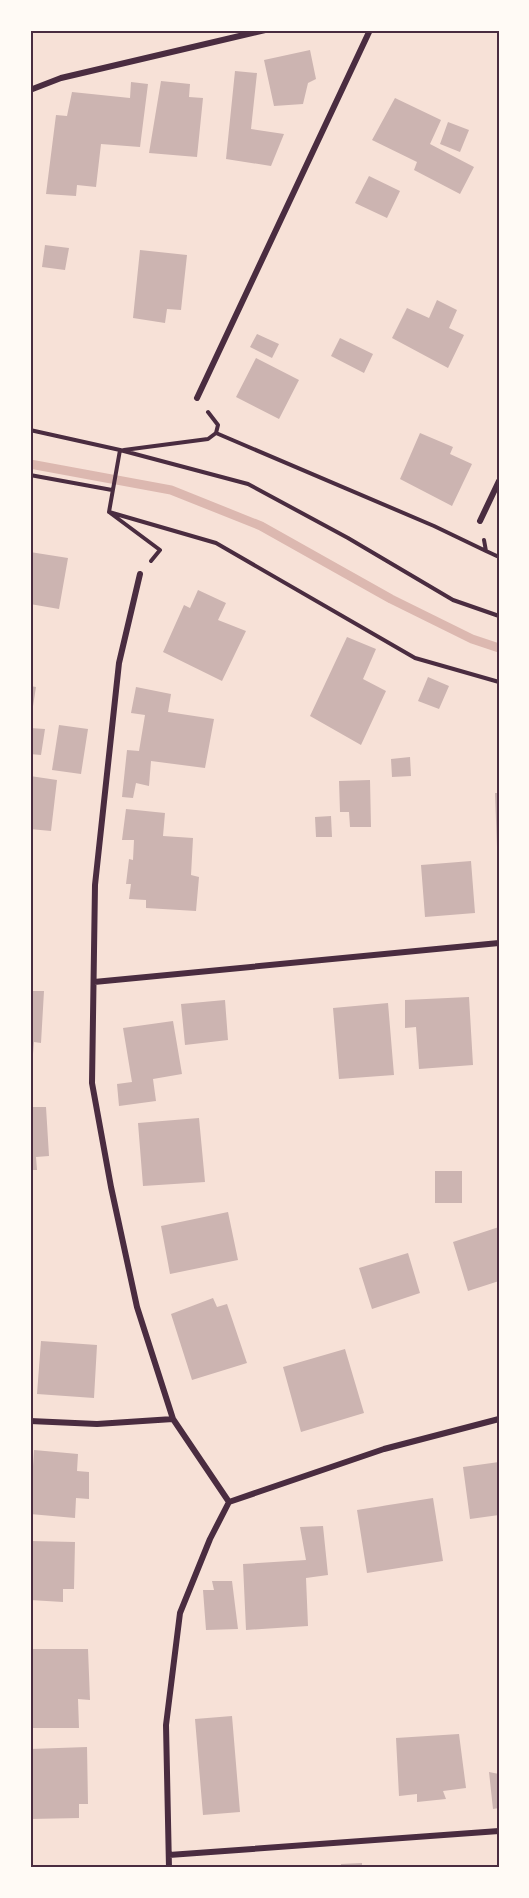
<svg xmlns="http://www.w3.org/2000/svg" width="529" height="1898" font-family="Rubik,sans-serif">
<rect width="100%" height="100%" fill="#f7e1d7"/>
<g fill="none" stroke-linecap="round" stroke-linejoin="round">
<path stroke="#dcb8b0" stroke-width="9" d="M30,464L171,490L261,526L391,599L472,639L499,648"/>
</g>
<path fill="#ccb4b1" d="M310,50L316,79L308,83L303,104L274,106L264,60Z
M235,71L257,73L251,129L284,134L271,166L226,159Z
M161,81L190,84L189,97L203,98L197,157L149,153Z
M131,82L148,84L140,147L101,144L96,187L77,185L76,196L46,194L56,115L67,116L72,92L130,98Z
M395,98L441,120L430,144L474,167L460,194L414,170L417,162L372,140Z
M448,122L469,130L460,152L440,144Z
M369,176L400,191L387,218L355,203Z
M45,245L69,248L65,270L42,267Z
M140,250L187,255L181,310L167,309L165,323L133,318Z
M437,300L457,310L449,328L464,335L448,368L392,338L407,308L429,318Z
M257,334L279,344L272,358L250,347Z
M340,338L373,354L364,373L331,356Z
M256,358L299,380L279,419L236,397Z
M420,433L453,447L450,454L472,464L452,506L400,479Z
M30,552L68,558L59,609L30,604Z
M198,590L226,603L218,620L246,631L222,681L163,652L184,605L190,608Z
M347,637L376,649L363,679L386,691L361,745L310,716Z
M428,677L449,686L439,709L418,701Z
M30,686L36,687L31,719H30Z
M136,687L171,694L168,712L214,719L205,768L151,761L149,786L136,783L133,798L122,797L127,750L139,751L145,715L131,713Z
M59,725L88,729L81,774L52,770Z
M30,728L45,729L41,755L30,754Z
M410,757L411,776L392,777L391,759Z
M30,776L57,780L51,831L30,829Z
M370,780L371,827H350L349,812H340L339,781Z
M495,793H499V847H497Z
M126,809L165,813L163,836L193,838L191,875L199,877L196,911L146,908V900L129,899L131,884H126L129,859L133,860L134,840H122Z
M331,816L332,837H316L315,817Z
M471,861L475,913L425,917L421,865Z
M30,991H44L41,1043L34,1042L33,1054L30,1053Z
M469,997L473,1065L419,1069L416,1027L405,1028V1000Z
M225,1000L228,1040L185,1045L181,1004Z
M388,1003L394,1075L339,1079L333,1008Z
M173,1021L182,1074L153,1079L156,1101L119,1106L117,1084L132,1082L123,1028Z
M30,1107H46L49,1156L36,1157L37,1170H30Z
M199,1118L205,1182L143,1186L138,1123Z
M435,1171H462V1203H435Z
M228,1212L238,1260L170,1274L161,1226Z
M499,1227V1281L468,1291L453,1242Z
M408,1253L420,1293L372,1309L359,1268Z
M213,1298L217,1307L227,1304L247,1363L192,1380L171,1314Z
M41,1341L97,1345L94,1398L37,1394Z
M345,1349L364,1413L301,1432L283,1367Z
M34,1450L78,1454L77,1471L89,1472V1499L76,1498L75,1518L30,1514Z
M499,1462V1515L470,1519L463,1467Z
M433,1498L443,1561L367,1573L357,1510Z
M323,1526L328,1575L306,1578L308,1626L246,1630L243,1564L306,1560L300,1527Z
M30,1541L75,1542L74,1589H63V1602L30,1600Z
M212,1581H232L238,1629L206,1630L203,1590H214Z
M30,1649H88L90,1700L78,1699L79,1728H30Z
M232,1716L240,1812L203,1815L195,1719Z
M459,1734L466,1788L443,1791L446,1799L417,1802V1794L399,1796L396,1738Z
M87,1747L88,1804H79V1818L30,1819V1749Z
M489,1772L499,1774V1808L493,1809Z
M362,1863V1868H341V1864Z"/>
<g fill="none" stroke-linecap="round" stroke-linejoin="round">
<path stroke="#4a2c40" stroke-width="4" d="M30,430L120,450L248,484L348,538L453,600L499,616
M216,433L434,526L486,551
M120,450L109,512L160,550L151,561
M124,450L208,439L216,433L218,425L208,412
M30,475L112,490
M109,512L216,543L415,658L499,682
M484,540L486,551L499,557"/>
<path stroke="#4a2c40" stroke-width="6" d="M30,90L61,78L265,30
M197,398L370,30
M480,521L499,481
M140,574L119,663L95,885L92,1083L111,1187L137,1307L173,1419L229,1502
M94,982L499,943
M30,1421L97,1424L173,1419
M169,1855L499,1831
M169,1868L166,1725L180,1613L210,1539L229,1502L384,1449L499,1419"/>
</g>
<rect width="529" height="1898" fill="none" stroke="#fffaf5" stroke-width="63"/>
<rect x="32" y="32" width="466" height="1834" fill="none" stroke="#4a2c40" stroke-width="2"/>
</svg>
